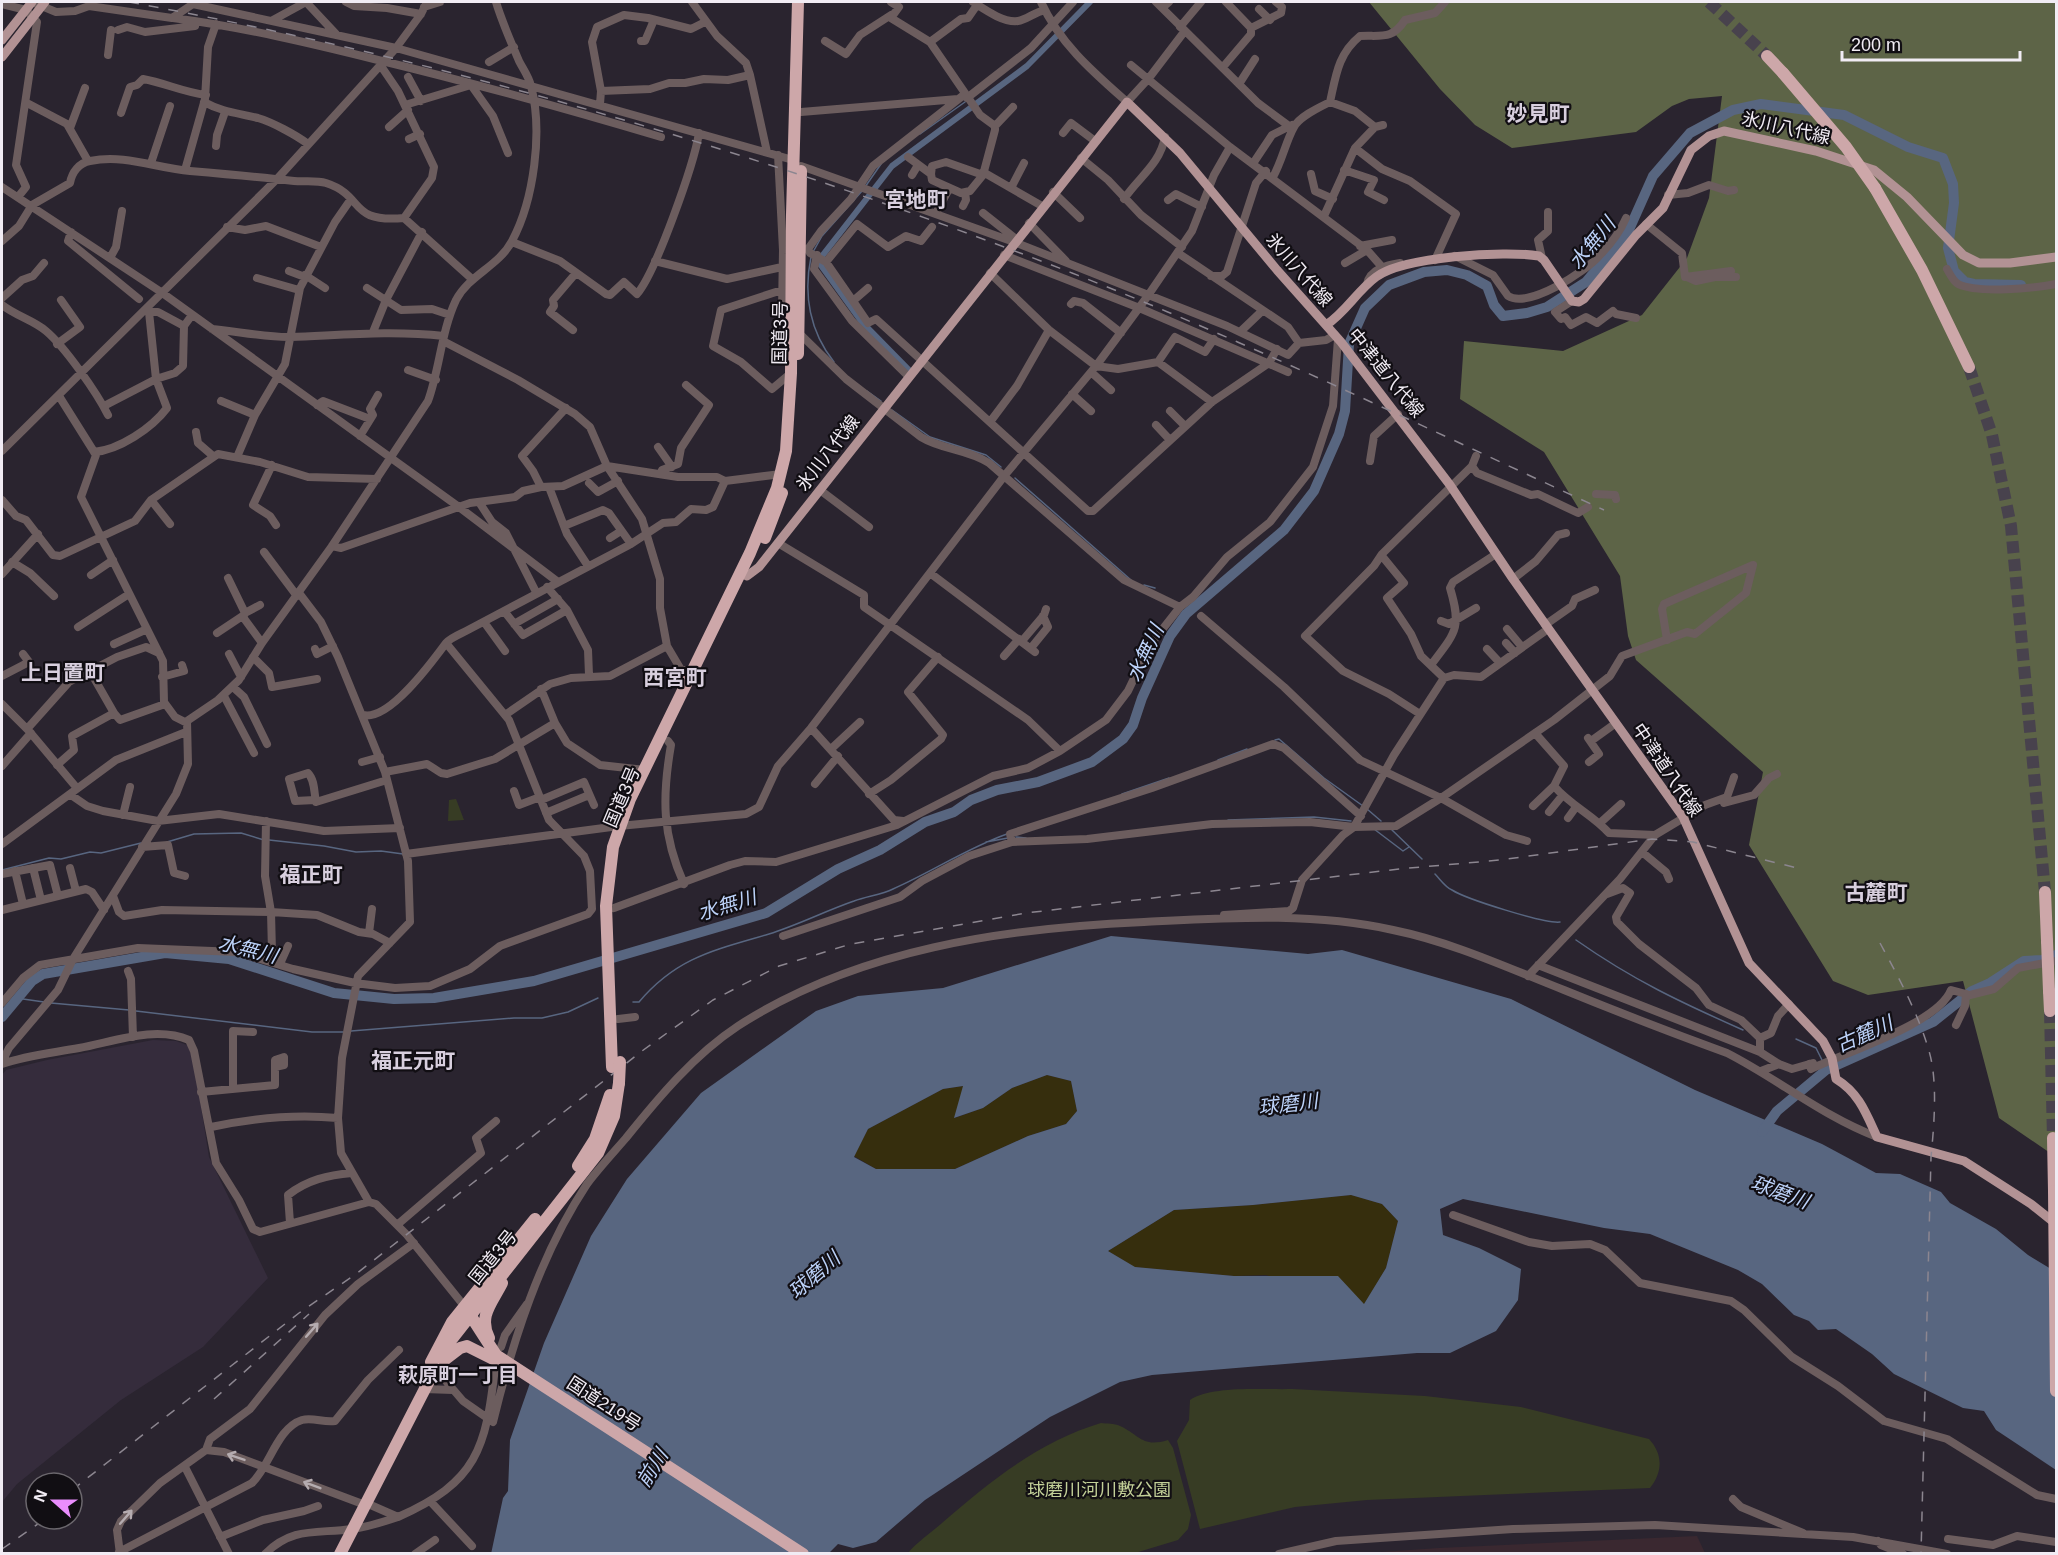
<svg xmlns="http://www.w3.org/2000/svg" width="2058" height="1555" font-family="Helvetica,'Noto Sans JP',sans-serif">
<rect width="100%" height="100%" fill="#2a242f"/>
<path fill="#352c3c" d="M153,1040L176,1041L187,1045L192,1050L209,1157L268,1278L203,1347L121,1400L17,1484L2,1502V1075L6,1070L47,1060Z"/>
<path fill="#3a2830" d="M1697,1536L1705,1553H1367L1439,1548Z"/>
<path fill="#373c24" d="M456,799L464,820L448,821L449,800Z
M1292,1389L1425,1396L1521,1407L1649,1439C1663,1454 1663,1472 1650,1488L1367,1500L1295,1507L1200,1529L1177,1441L1189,1420L1190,1400C1211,1385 1266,1390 1292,1389Z
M1101,1423C1107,1424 1114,1423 1120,1426C1140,1435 1142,1448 1168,1440L1173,1448L1191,1515L1188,1529L1178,1540L1135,1553H908C917,1542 931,1533 942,1523C989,1482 1040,1441 1101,1423Z"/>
<path fill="#5d6447" d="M1369,2H2056V1157L1999,1118L1963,981L1868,995L1833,981L1749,845L1763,772L1636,660L1628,636L1620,576L1544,452L1460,399L1464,341L1563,351L1642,315L1687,258L1709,198L1722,96L1689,99L1672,106L1636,132L1512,148L1475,125L1440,89Z"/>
<path fill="#362e0d" d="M1047,1075L1071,1081L1077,1111L1066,1124L1028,1136L955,1169H876L854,1156L868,1129L943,1089L964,1086L955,1118L983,1108L1012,1088Z
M1351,1195L1382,1204L1398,1221L1386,1268L1364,1305L1266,1275L1234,1276L1134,1267L1108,1251L1174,1210L1253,1205Z"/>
<path fill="#586680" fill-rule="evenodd" d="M1111,936L1308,954L1342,950L1511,999L1695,1090L1822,1144L1876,1173L1900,1174L1941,1192L1950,1203L1996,1229L2028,1255L2056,1272V1470L1996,1430L1984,1411L1963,1408L1894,1374L1872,1354L1836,1329L1818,1330L1809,1321L1794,1315L1762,1284L1738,1270L1650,1234L1604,1228L1463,1199L1440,1209L1443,1235L1479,1248L1521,1269L1518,1300L1496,1331L1450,1353H1417L1152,1375L1120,1382L1050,1417L925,1500L876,1542L853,1548L838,1544L829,1553L491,1554L503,1498L508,1491L510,1440L544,1343L591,1236L627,1179L701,1093L816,1011L858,996L943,988ZM1047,1075L1071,1081L1077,1111L1066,1124L1028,1136L955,1169H876L854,1157L868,1129L943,1089L963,1086L954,1118L983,1108L1012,1088ZM1351,1195L1382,1204L1398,1221L1386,1268L1364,1304L1338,1276H1234L1135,1267L1108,1251L1174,1210L1253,1205Z"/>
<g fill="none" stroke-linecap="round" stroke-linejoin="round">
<path stroke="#586680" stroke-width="1.5" d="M920,134L965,102
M865,187L881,164
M813,252L822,236L862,191
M811,257C803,295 810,332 834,362
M867,391L881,401
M892,410L930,437L986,455L1001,467
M1015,478L1131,580
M1144,585L1155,588
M1183,611L1186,614
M1275,740L1279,739L1324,778L1363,806
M1218,760L1247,749
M1122,794L1169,778
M1367,809L1381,821
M1228,820L1314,817L1351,821
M1374,829L1403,851L1409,847
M1392,830L1422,859
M1016,837L1026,838
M269,840L324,846L356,852L381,851L403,854
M167,842L194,834L241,833L264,840
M986,842L1008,838
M2,870L49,858L61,859L90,852L101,853L141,843
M1435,874C1440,879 1445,887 1452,890C1466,899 1545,924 1560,922
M1576,940C1633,980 1680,1002 1743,1030
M16,998L44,1002
M633,1002H639C677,957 715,950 769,934C798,925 825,911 854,901C867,896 881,895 893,889C932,872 967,848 1007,834
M51,1003L129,1010
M136,1011L312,1032H343
M351,1031L514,1018H542L568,1012L598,998
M1796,1039L1816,1048L1822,1060"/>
<path stroke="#586680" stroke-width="6" d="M909,370L861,321L820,264L819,260L892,166L1027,66L1090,2"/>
<path stroke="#586680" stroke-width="10" d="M2,1017L32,981L43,974L165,953L229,959L334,993L394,999L434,998L534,981L766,913L838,869L880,850L925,822L954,812L971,800L997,790L1038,782L1092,762L1123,739L1133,725L1142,698L1170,636L1186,614L1284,530L1314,491L1339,434L1345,411L1349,344L1365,308L1389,285L1424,272L1447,270L1467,275L1487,286L1494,305L1503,316L1527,313L1547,307L1586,282L1628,232L1653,176L1690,133L1733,110L1761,104L1844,115L1908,147L1943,158L1953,184L1954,203L1948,248L1954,271L1965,282L1974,284L2021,285
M1762,1132L1777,1111L1826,1070L1933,1022L1972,991L1990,983L2024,961L2042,960L2056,955"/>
<path stroke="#48424d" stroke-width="12" stroke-dasharray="12 6" stroke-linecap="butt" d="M1709,2L1767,56
M1969,367L1992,435L2011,526L2045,892
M2050,1011L2053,1138"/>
<path stroke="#6c5d5e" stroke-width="8" d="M32,2L56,12L75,11L89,6L172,18L193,4L396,48L793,160
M346,2L354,6L387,8L421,14
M692,2L717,36L746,63L750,75
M891,2L899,7L891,18L930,42L961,19L968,18L977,5
M973,2C984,9 1003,23 1018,21C1026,20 1035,12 1045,10
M1041,2C1060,44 1093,72 1127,102L1149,78L1184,32
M1156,2L1258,103L1289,126
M1226,2L1251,28L1281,13L1282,7L1276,2
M2,4L26,10L37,22L16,165L26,187L18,197
M424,7L440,2
M1162,8L1169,2
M1259,9L1270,20
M173,18C242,27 310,43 378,60C473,83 567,109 661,137
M273,20L306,2L336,34
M1180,27L1201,2
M118,30L127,27L145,32L195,26
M641,41H645L654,20
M825,41L846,54L860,35L891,15
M108,55L111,30
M489,62L514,47
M1131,65L1230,147L1367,250L1382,267
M381,66L398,91L434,167L432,178L404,218
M1223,67L1251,34V28
M408,77L421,101
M1239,84L1255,59
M601,91L592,42L597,27L624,15L648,18L691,29L705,22
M967,98L1031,48L1073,2
M204,102C222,112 238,113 258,118C272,122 296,135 308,144
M1330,102C1336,75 1338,54 1360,36C1382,35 1392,40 1405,20L1435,13L1445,2
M27,103L67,124L88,161
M600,104L601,91L650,89L669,83H685L704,79L728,80L750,75L767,152
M405,105L471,85L493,116L508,153
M801,112L958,99
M121,113L130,87L137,85L143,79C165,83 183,92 206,95
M995,126L1013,107
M389,127L408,110
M70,128L85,88
M1063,133L1071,123L1095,141
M409,139L420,134
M216,146L217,135L225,112
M1355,148L1375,127L1383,125
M778,155L783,250L808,249L821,231L851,199L873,166L965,94
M908,157L931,174L932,166L946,162L983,175L995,130V126L980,115L930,42
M1081,158L1108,180L1141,215L1182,247
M1254,162L1272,135L1292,125
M151,163L170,106
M801,166L1014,242L1227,326L1288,355L1299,343L1326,340L1335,335
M185,170L205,99L208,47L216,24
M1344,170L1374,180L1368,192L1384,200
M983,172L1042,206
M931,174L932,180L961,193L970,191L983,175
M1311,174L1315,191L1333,199
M912,175L918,165
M1273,177C1282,161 1286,141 1294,127C1300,116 1320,107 1330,102L1355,111L1375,127
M1012,186L1024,163
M2,187L161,292L459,507L558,582
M1053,192L1080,218
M1668,195L1688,193L1709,185L1728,191L1734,190
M1124,199C1139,177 1160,164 1165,137
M1168,200L1176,194L1202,207
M963,206L966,200L965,192
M936,213L949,189
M983,213L1016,239
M1324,216L1355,148L1382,169L1410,181L1456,214L1435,260
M1029,223L1066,261
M1646,224L1682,253L1685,277L1731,271
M227,227L245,230L266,226L321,247
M71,232L68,241L139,299
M2,241L19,226L32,205L70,183C72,172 79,163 90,161C125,154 156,168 190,171C225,174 259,177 294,181C304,182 316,180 326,183C366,196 347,223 404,218L472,279
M512,242L560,261L606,294L610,295L624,282L637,294C656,272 694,164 699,133
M1360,246L1392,240
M808,249L810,253L826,262L857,224L888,247L906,236L921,241L932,227
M1178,253L1288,327L1299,343
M817,255L814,269L852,321L909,377
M1004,255L1137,307L1288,372
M1455,256L1493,275L1508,296C1528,309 1585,272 1599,256C1610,245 1620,232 1626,218
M110,258L116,247L122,211
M1542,258L1538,240L1548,231V212
M655,261L727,279L782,267
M826,262L853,301L868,288
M1345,263L1367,250
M1947,269C1950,274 1953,281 1958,284C1978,294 2035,288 2056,284
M289,271L305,277
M990,273L1049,330L1096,366L1118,369L1158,362L1175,337L1205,352L1214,339
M305,275L325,288
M1211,276H1222L1227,272L1256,183L1266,171
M1687,277L1696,281L1715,277H1736
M257,278L299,290
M1367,284C1370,269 1387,265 1400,263
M367,288L401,310L432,309L450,315
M782,290L721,310L713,346L741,362L772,389L791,373
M2,298L22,280L33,276L44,263
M853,301L868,323L876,319L1088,511H1093L1212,402L1269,363L1277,349
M1572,301L1555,312L1561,319L1565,317L1571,325L1586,317L1597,323L1613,311L1616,314L1636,318
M1071,304L1074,301L1083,303L1121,333
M2,305C16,316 33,320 46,331C65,347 97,393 108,415
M782,310L783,250
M212,329C235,331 270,338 291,337C343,335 392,330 444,336
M573,330L550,312L554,306L553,300L576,273
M373,332L386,300L422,232
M1240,332L1262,311
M799,333L846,379L921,437C942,450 968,449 989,463L1124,580L1180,607
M443,341L518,380L575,414L590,427L607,466L642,519L660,579V608L667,646L680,668L697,677
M57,344L80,327L61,300
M1158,362L1212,402
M408,370L436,380
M1091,372L1111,390
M1072,394L1091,411
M59,396L96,455L81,497L163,661L164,702L175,717L187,723
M221,401L255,415
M317,405L323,401L370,419
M104,406L156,379L175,373L183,366L184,326
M1170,411L1184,425
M990,422L1017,386L1049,330
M1156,425L1170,440
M196,432L198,443L213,456
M360,436L373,415L370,409L378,395
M658,447L672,467
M2,451L277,179L396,48L421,14L427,2
M94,452C119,450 152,428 167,408L156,379L149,312H158L184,326L192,315
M237,457L255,415L285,364L300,288L335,222L351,199
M1370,461L1374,436L1398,414
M272,465L253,505L270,516L276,525
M1472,466L1477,473L1531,495L1538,494L1578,513L1588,507
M661,473L662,470L678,464L681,448L709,405L686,385
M589,483L598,492L618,481
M541,487L533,471L522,456L566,408
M549,487L567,534L588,566
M820,490L869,527
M1596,494L1615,495L1616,499
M2,500L16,516L26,520L53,555L60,556L135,521L151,500L218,454L260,462L308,477L377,479
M151,500L170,524
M479,502L492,522L506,533L536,592
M564,526L603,510L609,513L631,544
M610,538L621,531
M778,543L864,595V607L1028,720L1060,751
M332,546L341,548L470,503L515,497L523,491L541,487L563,486L607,466L678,477H717L725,481L781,474
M264,552L297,596
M1382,556L1404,583L1387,598L1411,634L1421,656L1444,678
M12,562L30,573L54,596
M930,573L1035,652
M2,574L38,534
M91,575L113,560
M228,578L245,613L243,617L262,643
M1513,579L1536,561L1558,535L1566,533
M299,593L321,622L338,657L385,772L408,861L410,922L358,976L342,1058L338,1118L341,1153L369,1202
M567,610L588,650L589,675
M504,611L523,635L567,610L547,587
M245,613L260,605
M1201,616L1284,687L1360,760L1441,798L1506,835L1527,841
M1441,621L1449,624L1476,608
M484,622L505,651
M514,624L558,599
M1545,625L1572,606L1575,599L1595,590
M78,627L129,594
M1507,629L1522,647
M217,633L244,615
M1022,641L1044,615L1046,609
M1506,643L1515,653
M114,644L147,629
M1031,648L1048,627L1043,616
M315,649L317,654L333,646
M1487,649L1500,663
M229,654L241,677
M1004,656L1019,639
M253,657L269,673L272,687L317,679
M1431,665C1456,632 1462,628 1450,588L1453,582L1496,554
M90,671L114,713
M2,676L29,662L23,654
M162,677L184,671L182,665
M233,687L244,697L267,744
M224,696L254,753
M2,704L29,731L76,787
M1420,714L1389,694L1343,671L1305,636L1374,566L1382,554L1472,466L1476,456
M363,715C389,721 432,662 446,643C450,638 460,634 466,631L631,544L663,523L676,522L691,509L706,510L713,507L725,481
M505,715L550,684L571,678L610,676L667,646
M555,723L567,743L600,765L645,770
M811,728L894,820L903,821
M27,729L69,682L117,657L146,647L159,653
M1535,733L1564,766L1554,786C1570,805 1593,815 1609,833L1655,835
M1588,738L1599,754L1589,762
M668,741L671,745C662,797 662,835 684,884
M1591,741L1616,723
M831,749L860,722
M362,762L380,757
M57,765L74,750L72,736L114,713L120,720L165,704
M2,766L31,733
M385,772L427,764L441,773L447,774L495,759L555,723L541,689
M815,784L838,756
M514,791L519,805L540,797
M869,794L891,780L941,739L943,735L939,730L908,692L938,657
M71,795L87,806L103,811L158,821L219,814L324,831L400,828
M315,800L295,801L289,779L308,773C315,780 314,793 316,802L387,780
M541,800L584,782L594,805
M1724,803L1754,795L1769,778L1777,774
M1533,806L1554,786
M1549,812L1562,796
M546,813L589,795
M123,815L130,787
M1568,818L1576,807
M1600,823L1621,804
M1012,842L1010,834L1152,788L1273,744L1284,748L1361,816
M2,844L116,760L186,732
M142,847L168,845L174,873L185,876
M1642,852L1666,872L1669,879
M406,854L619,826L746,814L759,807L778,766L811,728L1005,475L1096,366L1147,297L1192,231L1214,175L1230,147
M33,868L41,900
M70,868L76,891
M15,871L23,904
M2,874L50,865L58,896
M1607,894L1623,888L1630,893L1616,917L1617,922L1639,944L1696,988L1709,1005L1741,1020L1760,1038V1052
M113,896L119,912L124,916L162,910L271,912L265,876L266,821
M614,908L730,865L745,861L776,862L897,825L993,776L1028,768L1060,751L1106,720L1128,691L1150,645L1180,607L1193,597L1227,557L1270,522L1313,467L1333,406L1338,339
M2,910L86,889L92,892L104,910
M1224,915L1289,911L1293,908L1302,880L1343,835L1354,827L1394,755L1444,678L1454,675L1481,677L1548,629
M369,933L372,909
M783,936L900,897L922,881L969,856L1012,842L1087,839L1212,824L1310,822L1354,827L1396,826L1441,798L1554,720L1610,676L1622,656L1687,632L1695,634L1746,593L1753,565L1664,604L1662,609L1667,640
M280,964L272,952L271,912L317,915L359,932L373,934L390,943
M280,964L288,946
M1538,965L1760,1052L1779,1064
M128,971L131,979L133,1037
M1528,976L1620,879L1655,835L1705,805L1727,797L1734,777
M2,1003L23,978L40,965L138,948L237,952L293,969L355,983L395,988L430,986L470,969L500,946L588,914L592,909L590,871L584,856L549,820L509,720L446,643
M618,1019L635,1017
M1956,1025L1965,1006L1966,994
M1760,1038L1771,1033L1778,1016L1789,1004
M2,1062L9,1048L58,990L73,959L176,794L188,764L187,721L218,700L239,680L262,643L332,546L428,401C440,368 441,332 456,300C469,275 499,266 512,241C534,200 543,131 531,86C529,77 523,69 519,61C511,42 502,22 496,2
M2,1064C27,1055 52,1053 79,1048C113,1042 155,1025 189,1040L194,1051L216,1163L239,1200L253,1229L260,1232L369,1202L376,1204L407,1235L465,1307
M1809,1064L1811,1069C1843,1053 1938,1024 1951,990L1970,995L1994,989L2018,968L2056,961
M1761,1071L1779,1064L1792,1069L1813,1063
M233,1088V1031L253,1032
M201,1092L275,1085V1060L284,1057V1065L275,1067
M211,1127C253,1118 296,1114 338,1118
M1453,1215L1529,1242L1552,1246L1590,1244L1605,1250L1640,1283L1731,1301L1744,1310L1792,1357L1838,1386L1884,1421L1947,1439L2037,1495L2056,1499
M290,1223L288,1195C307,1180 328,1175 352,1173
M397,1225L481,1153L476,1138L496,1121
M501,1347L505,1335L527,1304
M433,1366L463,1401L493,1422C513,1340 540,1255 587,1184C599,1168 613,1153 626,1138C659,1097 694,1055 738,1026C857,949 1005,928 1144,922C1227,918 1312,912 1393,930C1452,942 1508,968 1564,990C1618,1012 1672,1033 1727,1053C1778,1079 1822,1116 1877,1137
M424,1389L453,1390
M206,1450L224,1452L360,1503
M185,1467L229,1554
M1733,1499L1741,1507L1803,1533
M430,1501L472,1546
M366,1503L398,1517C477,1482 486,1449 495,1367
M220,1537L263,1520L304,1511L318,1506
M1948,1539L1993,1545L2017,1536L2056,1542
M1878,1541L1881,1545L1903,1554
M119,1552L252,1483C270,1466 277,1428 302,1420C313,1417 324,1423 335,1421L368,1380L399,1350
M120,1554L117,1530L121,1521L160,1483L206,1450L210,1439L250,1409L325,1315L358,1284L414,1243
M265,1554C293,1526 318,1534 352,1529C368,1527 383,1522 398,1517
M415,1554L435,1540
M1279,1554L1336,1541L1513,1529L1655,1525L1853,1537L1947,1554"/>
<path stroke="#b29294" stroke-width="9" d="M2,40L32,2
M2,57L45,2
M1326,325C1345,313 1357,291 1376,277C1402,257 1505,250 1539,256L1544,260L1572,301L1579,302L1584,299L1636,235L1663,208L1691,150L1709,136L1724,131L1816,151L1874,170L1907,197L1963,255L1979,263H2010L2056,257
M741,573L747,576L759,567L1127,102L1180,153L1277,270L1341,342L1450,485L1513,579L1683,817L1749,963L1823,1041L1832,1058L1836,1079C1859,1093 1866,1113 1877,1137L1964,1161L2031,1204L2056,1224"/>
<path stroke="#cda7a9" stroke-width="12" d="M1767,56L1783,73
M1875,188L1922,270L1969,367
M798,354L801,171
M765,538L782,493
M2045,892L2047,941
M2049,991L2050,1011
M612,1067L606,906L613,847L630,799L750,553L777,488L786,451L791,373L792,214L798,2
M2053,1138L2054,1191
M578,1166L595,1139L610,1095
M467,1310L496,1355L803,1554
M489,1338C478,1316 492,1303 502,1283
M443,1361L460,1348L467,1346L495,1360
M431,1362L452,1322L535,1219
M340,1554L448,1344L598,1153L614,1116L619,1083"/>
<path stroke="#8c8690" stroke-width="1.5" stroke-dasharray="10 10" stroke-linecap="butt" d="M129,2C450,61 768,154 1072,273C1253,344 1428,429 1604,510
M1880,943C1899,978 1918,1013 1929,1051C1938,1081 1934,1126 1931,1157L1921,1554
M214,1399L309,1314
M72,1490L299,1313L356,1274L642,1051L713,1000L779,966L851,944L1026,913L1399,869L1500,860L1652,839L1693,842L1797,868
M2,1549L45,1519"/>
<path stroke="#cda7a9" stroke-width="12" d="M1783,73L1846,147L1875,188
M2047,941L2049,991
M619,1083L620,1062
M2054,1191L2056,1391"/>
</g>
<defs><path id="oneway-shaft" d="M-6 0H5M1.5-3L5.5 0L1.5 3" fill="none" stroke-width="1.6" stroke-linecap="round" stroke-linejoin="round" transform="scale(1.5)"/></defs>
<g stroke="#b5acb0">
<use href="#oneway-shaft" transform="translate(312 1330) rotate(-49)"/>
<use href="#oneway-shaft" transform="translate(236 1457) rotate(-161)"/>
<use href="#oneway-shaft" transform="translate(312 1485) rotate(-159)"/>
<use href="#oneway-shaft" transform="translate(126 1517) rotate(-49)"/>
</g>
<g text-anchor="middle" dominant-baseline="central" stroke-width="4.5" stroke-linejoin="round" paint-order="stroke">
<g font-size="18" fill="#f1ecf4" stroke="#110e13">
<text transform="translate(1786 128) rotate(13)">氷川八代線</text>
<text transform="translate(1299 270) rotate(49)">氷川八代線</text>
<text transform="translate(780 333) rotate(-89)">国道3号</text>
<text transform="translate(1386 373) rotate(51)">中津道八代線</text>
<text transform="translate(828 453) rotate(-52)">氷川八代線</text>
<text transform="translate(1667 770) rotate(56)">中津道八代線</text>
<text transform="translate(622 797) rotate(-67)">国道3号</text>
<text transform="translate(493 1257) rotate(-51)">国道3号</text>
<text transform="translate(604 1404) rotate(33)">国道219号</text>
</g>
<g font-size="18" fill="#c3d098" stroke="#110e13">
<text x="1099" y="1490">球磨川河川敷公園</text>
</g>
<g font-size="20" font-style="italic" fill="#bcd2f9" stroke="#110e13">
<text transform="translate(1592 243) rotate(-51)">水無川</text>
<text transform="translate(1145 653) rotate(-65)">水無川</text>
<text transform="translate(727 905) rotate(-17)">水無川</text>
<text transform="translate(248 949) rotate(14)">水無川</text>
<text transform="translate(1864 1034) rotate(-24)">古麓川</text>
<text transform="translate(1288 1104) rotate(-7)">球磨川</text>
<text transform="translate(1780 1192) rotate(20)">球磨川</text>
<text transform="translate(814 1275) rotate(-41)">球磨川</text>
<text transform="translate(652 1468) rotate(-58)">前川</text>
</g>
<g font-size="20" font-weight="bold" fill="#d8cfde" stroke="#110e13">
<text x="458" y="1375">萩原町一丁目</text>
</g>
<g font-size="21" font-weight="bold" fill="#d8cfde" stroke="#110e13">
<text x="1538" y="113">妙見町</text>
<text x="916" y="199">宮地町</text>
<text x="63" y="672">上日置町</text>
<text x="675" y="677">西宮町</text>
<text x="311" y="874">福正町</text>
<text x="1876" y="892">古麓町</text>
<text x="413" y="1060">福正元町</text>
</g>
</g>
<rect width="2058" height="1555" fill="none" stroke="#f1ecf4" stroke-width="6"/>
<g transform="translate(54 1501) rotate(291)"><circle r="28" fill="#110e13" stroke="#6b676d" stroke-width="1.5"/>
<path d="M0-4.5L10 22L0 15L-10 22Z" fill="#ea8dfd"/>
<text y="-9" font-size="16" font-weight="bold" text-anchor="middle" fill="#f1ecf4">N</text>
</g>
<path d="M1842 51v9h178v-9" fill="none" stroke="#f1ecf4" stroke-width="3"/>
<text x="1851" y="51" font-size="18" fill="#f1ecf4" stroke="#110e13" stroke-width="4.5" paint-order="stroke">200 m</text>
</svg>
